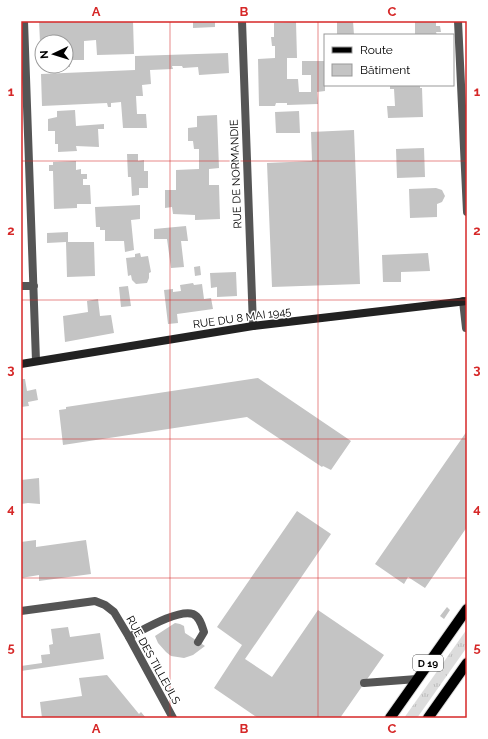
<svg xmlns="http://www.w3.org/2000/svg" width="488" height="739" font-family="Raleway,sans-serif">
<defs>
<pattern id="grass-tufts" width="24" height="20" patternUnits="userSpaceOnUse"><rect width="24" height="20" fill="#dcdcdc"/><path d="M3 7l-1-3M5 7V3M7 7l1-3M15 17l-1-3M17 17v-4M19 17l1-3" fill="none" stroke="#bbb"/></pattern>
</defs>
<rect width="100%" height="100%" fill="#fff"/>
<path fill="url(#grass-tufts)" d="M467,629V647L417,718H404Z"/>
<path fill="#c4c4c4" d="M39,21H133L134,54L97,55L96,40L84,41V60H70V67H66V47H70L69,41L40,42Z
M193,21H215V27L193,28Z
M337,21H353L354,35H337Z
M415,21H436V26H440L441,32H436L437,35H415Z
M296,22L297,58H287V79H298L299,92H311V75H302V61H325V91L317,92L318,104L287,105V103H276L275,106H259L258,59L275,58V46H272L271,37H274V23Z
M228,53L229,73L199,75L198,67L183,68L182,66H172L173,69L150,70L151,84L142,85L143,96H136L137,114H146L147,128H123L121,102L111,103V107H108L107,103L42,106L41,74L135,70V56Z
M390,85H420V88H422L423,117L388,118L387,106H395L394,89H390Z
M75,110L76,126L104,124V129H98L99,147L76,146L77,151L58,152V144H55V131H48V119L57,117V111Z
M299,111L300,133H276L275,112Z
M217,115L219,168L209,169V185H219L220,219L195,220V215L173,214L172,207L165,208V190H176V170L199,169V149H194L193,141H188V128L197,127V116Z
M354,130L360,284L272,287L267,163L312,161L311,132Z
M424,148L425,177L397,178L396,149Z
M127,154H138V161L144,160V171H148V188H139V195L132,196L131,177H128Z
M76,161V170L81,169V174H87V179H83V185H90L91,204H77V208L54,209L53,171H49V165H53V162Z
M436,188L442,190L445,196L442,202L437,204V217L410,218L409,189Z
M140,205V219L131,220L134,250L125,252L124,241H105V230H100V227H96L95,207Z
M186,226L188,241H181L184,267L171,268L167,239H154V229Z
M68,232V242H94L95,276L67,277L66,242L47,243V233Z
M140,253L141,257L148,256L151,272L149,273V278L147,283L136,284L132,280L131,275L128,276L126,258L135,257V254Z
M428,253L430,271L401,272V282H383L382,255Z
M200,266L201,275L195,276L194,267Z
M236,272L237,296L217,297V287L211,288L210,273Z
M193,283L194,285L202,284L204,299L211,298L213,309L177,314L178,323L168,324L164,290L173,289V292L181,291L180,285Z
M128,286L131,306L121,307L119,287Z
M98,299L100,316L111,315L114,333L65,342L63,316L88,312L87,301Z
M258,378L351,441L331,470L323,466L322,467L247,417L63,445L59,410L66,409V407Z
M21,379H25L27,391L36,389L38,400L28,402L29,406L21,407Z
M467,431V527L425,588L408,577L404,584L375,564Z
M39,478L40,504L28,503L21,504V480Z
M297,511L331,534L245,659L272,677L318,610L384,655L340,718H258L214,688L242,645L217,627Z
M36,540V547L86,540L91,574L39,581V575L21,578V542Z
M447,607L450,610L444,619L440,616Z
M175,623L180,624L184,626L185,633L205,646L193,655L184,658L171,656L166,652L158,643L155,636Z
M68,627L70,637L100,633L104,659L21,671V666L42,663L41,655L50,654L49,645L53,644L51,629Z
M107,675L139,714L141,712L146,718H97L96,717L87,718H42L40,702L82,696L79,678Z"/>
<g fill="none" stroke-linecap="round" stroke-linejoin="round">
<g stroke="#dbdbdb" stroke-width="12">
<path id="primary" d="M390,718L467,609
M428,718L467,663"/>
</g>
<path stroke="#555" stroke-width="8" d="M463,301L466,328
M129,637C143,630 178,609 193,614C200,617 202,626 204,632L198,642
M364,683L417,679"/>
<path stroke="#555" stroke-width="8" d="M24,21L36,361
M242,21L253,326
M458,21L467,212
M21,286H34
M21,611L95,601L105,605L114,612L129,637L173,718"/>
<path stroke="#222" stroke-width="8" d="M21,364L253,326L467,301"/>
<use href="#primary" stroke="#000" stroke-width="10"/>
</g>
<path fill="none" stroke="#d62828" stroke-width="1" stroke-opacity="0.55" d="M170,21V718M318,21V718M21,161H467M21,300H467M21,439H467M21,578H467"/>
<g text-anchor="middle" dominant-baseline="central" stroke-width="3" stroke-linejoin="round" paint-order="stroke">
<rect fill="#fff" stroke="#4c4c4c" stroke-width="1" x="413" y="655" width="30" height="16" rx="3"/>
<g font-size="10" font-weight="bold" fill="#000">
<text x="428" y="663">D 19</text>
</g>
<g font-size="11" fill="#000" stroke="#fff">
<text transform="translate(236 174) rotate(-92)">RUE DE NORMANDIE</text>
<text transform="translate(242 318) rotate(-8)">RUE DU 8 MAI 1945</text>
<text transform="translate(153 660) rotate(61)">RUE DES TILLEULS</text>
</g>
</g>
<rect width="488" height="739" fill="none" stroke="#ffffff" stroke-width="44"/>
<rect x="324" y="34" width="130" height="52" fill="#ffffff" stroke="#999999"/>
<rect x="332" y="47" width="20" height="6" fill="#000000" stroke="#999999"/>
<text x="360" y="54" font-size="12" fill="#000000">Route</text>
<rect x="332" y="64" width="20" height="12" fill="#c4c4c4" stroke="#999999"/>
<text x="360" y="74" font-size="12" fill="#000000">Bâtiment</text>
<g transform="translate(54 54) rotate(266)"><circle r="19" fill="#ffffff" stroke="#999999"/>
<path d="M0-3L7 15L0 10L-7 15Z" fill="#000000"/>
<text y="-6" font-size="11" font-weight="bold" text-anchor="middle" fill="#000000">N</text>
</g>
<rect x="22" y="22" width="444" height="695" fill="none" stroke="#d62828" stroke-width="1.5"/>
<g font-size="13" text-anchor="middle" font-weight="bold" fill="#d62828">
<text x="96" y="16">A</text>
<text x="244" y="16">B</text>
<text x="392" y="16">C</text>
<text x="11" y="96">1</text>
<text x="477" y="96">1</text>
<text x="11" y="235">2</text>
<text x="477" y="235">2</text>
<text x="11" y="374">3</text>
<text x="477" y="374">3</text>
<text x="11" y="513">4</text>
<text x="477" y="513">4</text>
<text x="11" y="652">5</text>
<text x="477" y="652">5</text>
<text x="96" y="733">A</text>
<text x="244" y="733">B</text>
<text x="392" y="733">C</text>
</g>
</svg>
